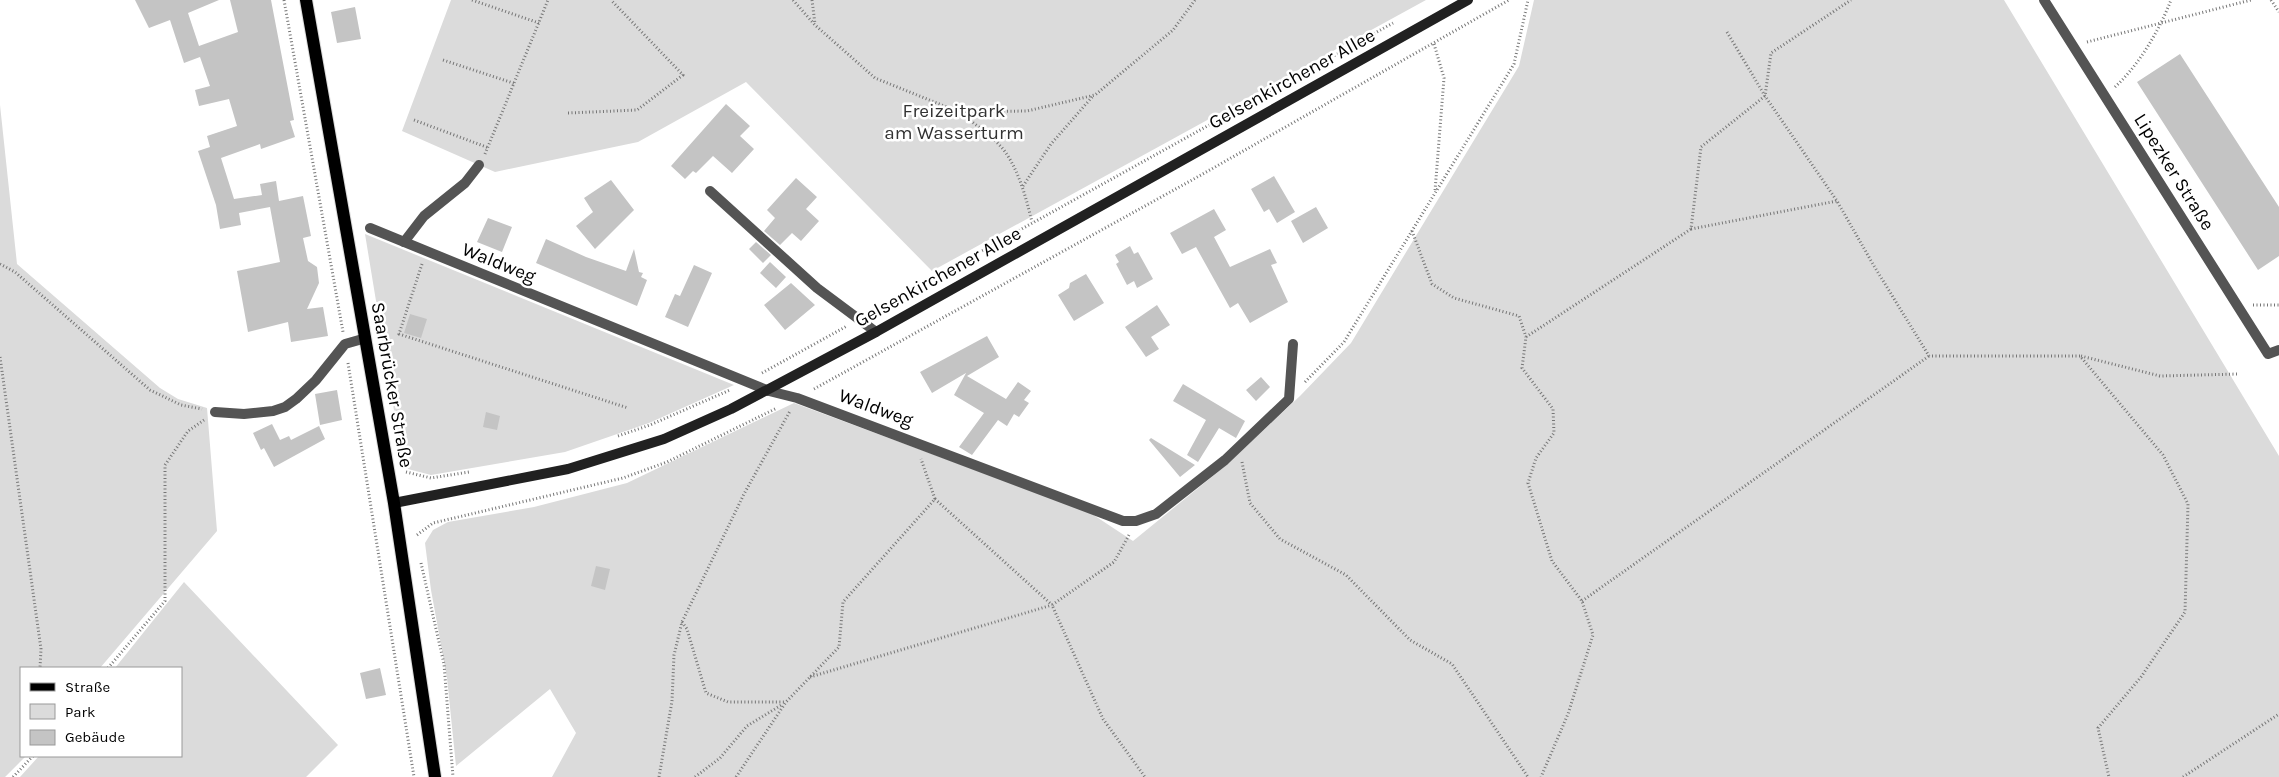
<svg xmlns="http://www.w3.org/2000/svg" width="2279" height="777" font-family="Karla,sans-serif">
<rect width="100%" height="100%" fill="#fff"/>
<path fill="#dbdbdb" d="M451,0H1426L932,271L746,82L638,142L495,172L402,131Z
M1534,0H2004L2279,456V777H552L576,733L550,689L456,766L447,678L431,590L425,543L433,530L448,522L534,507L627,483L794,403L1089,512L1133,541L1224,467L1300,396L1351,343L1519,66Z
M0,105L17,264L160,388L178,399L207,408L217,531L100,668H21V756H26L5,777H0Z
M365,234L734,385L649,423L565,452L431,475L408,469L401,453Z
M184,582L338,745L306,777H20L39,756H181V668H115Z"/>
<path fill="#c4c4c4" d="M135,0H219L188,13L199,46L238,32L230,0H271L294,120L290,121L295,137L261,149L260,144L221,158L234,199L262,195L260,184L276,181L279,201L303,196L311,236L303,238L308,261L317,267L319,283L307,309L323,307L328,336L291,342L288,322L248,332L237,271L280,262L270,207L239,213L241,225L220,229L216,205L198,151L210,147L207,136L237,126L229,99L199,106L195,90L210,86L200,57L184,63L170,20L149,28Z
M355,7L361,39L337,43L331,12Z
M2180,54L2279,207V256L2258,270L2137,82Z
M726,104L750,126L740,136L754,149L732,173L713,156L696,173L693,171L685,179L671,166Z
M1274,176L1295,212L1277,223L1269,209L1264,212L1251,189Z
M796,178L817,197L806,209L819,221L801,241L792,233L780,245L764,231L775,218L767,210Z
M611,180L634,210L595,249L576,226L593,212L584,198Z
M1316,207L1328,228L1303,243L1291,221Z
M1214,209L1226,230L1214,237L1230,267L1270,249L1277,263L1271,265L1288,302L1250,323L1238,303L1230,308L1196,247L1182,254L1170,233Z
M488,218L512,227L502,252L477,242Z
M546,239L586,257L626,271L634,249L639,272L643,273L641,277L647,280L637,306L536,263Z
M756,242L771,255L763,263L749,249Z
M1130,246L1134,254L1138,252L1153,279L1137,288L1134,281L1127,285L1116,264L1119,262L1115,255Z
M770,262L786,277L776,288L760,273Z
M694,265L712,273L688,327L665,317L675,294L680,296Z
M1086,274L1104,303L1074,321L1058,295L1069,288L1070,283Z
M791,283L815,305L785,330L764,305Z
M1157,305L1170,325L1151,337L1159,349L1146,357L1125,327Z
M410,314L427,319L421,338L404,333Z
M987,336L999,357L967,376L1006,399L1018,382L1031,391L1024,400L1029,403L1019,417L1014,414L1007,426L998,420L972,455L959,447L984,413L954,395L966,373L932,393L920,372Z
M1261,377L1270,387L1256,401L1246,390Z
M1183,384L1245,421L1236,438L1219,428L1198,462L1187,455L1206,420L1173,401Z
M337,390L342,420L320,425L315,394Z
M486,412L500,416L497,430L483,427Z
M272,424L280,440L289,436L291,440L319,426L325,439L274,467L264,448L261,450L253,433Z
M1151,438L1195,465L1180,477L1149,440Z
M596,566L610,569L605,590L591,586Z
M380,668L386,695L366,699L360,673Z"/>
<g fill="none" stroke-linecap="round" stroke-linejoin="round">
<g stroke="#dbdbdb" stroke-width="14">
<path id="primary" d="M306,0L394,503L435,777"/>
</g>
<path stroke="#767676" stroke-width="3" stroke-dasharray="1 2.5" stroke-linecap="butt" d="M284,0L343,332
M472,0L539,23
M793,0L815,25L875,78L959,112L1027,111L1095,95L1173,30L1195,0
M812,0L815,24
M2271,0L2279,12
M1727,32L1765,96L1837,201L1874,266L1929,356H2080L2163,455L2188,504L2185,612L2141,677L2098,728L2109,777
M2087,42L2251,0
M1434,44L1444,78L1435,191
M443,60L516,84
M2115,87C2139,65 2159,31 2171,0
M959,112C974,124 994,136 1006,153C1020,174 1026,198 1032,222
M568,113L637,110L683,75L611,0
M414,120L489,148
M485,154L548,0
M1023,186L1051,144L1093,96
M1691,229L1837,201
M1412,231L1432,284L1454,298L1519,316L1526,337L1522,368L1553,409L1554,433L1536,458L1528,483L1552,561L1582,601L1593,635L1568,714L1541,777
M0,264L15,272L150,390L181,405L202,409
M422,264L399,334L628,408
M2253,305H2279
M872,312L1393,23
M1526,337L1691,229L1701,147L1765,96L1771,53L1851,0
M2081,356L2160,376L2238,374
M0,357L41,649L40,668
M348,363L414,777
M762,373L847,326
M1305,382L1344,342L1514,64L1528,0
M814,389L1201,175L1509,0
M618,436L650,425L730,390
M1242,462L1250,503L1280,539L1346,575L1410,640L1452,664L1528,777
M406,472L431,478L469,472
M935,499L1051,604
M417,535L433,523L623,478L667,462L777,408
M1129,535L1114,562L1052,605L1103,719L1145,777
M421,563L444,664L453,777
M1582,601L1929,356
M682,622L687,629L706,693L728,702H785
M108,668L165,601V465L188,431L204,420
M810,677L1052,605
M13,777L33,756
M659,777L672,701L674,655L682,622L744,494L790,411
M695,777L720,758L747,726L783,704
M736,777L786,702L839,647L843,602L935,499L921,459
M2183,777L2279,714"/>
<path stroke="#545454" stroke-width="10" d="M2044,0L2268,354L2279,350
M710,191L817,288L876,332
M404,242L424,216L465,183L479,165
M769,391L797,398L1123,521H1136L1156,514L1225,460L1289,399L1293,344
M215,412L244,414L273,411L285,407L296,399L316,380L345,344L366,338"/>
<path stroke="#545454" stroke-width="10" d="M370,228L769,391"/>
<path stroke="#212121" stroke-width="10" d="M394,503L568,469L664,439L731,409L876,332L1468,0"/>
<use href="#primary" stroke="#000" stroke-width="12"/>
</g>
<g text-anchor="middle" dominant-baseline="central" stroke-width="5" stroke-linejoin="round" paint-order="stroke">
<g font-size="19" fill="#000" stroke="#fff">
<text transform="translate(1292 79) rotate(-29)">Gelsenkirchener Allee</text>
<text transform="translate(2174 172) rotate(58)">Lipezker Straße</text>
<text transform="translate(499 263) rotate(22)">Waldweg</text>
<text transform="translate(938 277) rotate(-29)">Gelsenkirchener Allee</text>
<text transform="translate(392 385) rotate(80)">Saarbrücker Straße</text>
<text transform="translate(876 408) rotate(20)">Waldweg</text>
</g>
<g font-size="19" fill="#323232" stroke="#fff">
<text x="954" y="111">Freizeitpark<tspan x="954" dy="22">am Wasserturm</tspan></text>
</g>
</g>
<rect x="20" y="667" width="162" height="90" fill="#ffffff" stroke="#999999"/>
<rect x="30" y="683" width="25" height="8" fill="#000000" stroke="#999999"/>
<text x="65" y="692" font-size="15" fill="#000000">Straße</text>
<rect x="30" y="704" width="25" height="15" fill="#dbdbdb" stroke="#999999"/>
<text x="65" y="717" font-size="15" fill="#000000">Park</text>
<rect x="30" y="730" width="25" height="15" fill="#c4c4c4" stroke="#999999"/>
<text x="65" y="742" font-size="15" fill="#000000">Gebäude</text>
</svg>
